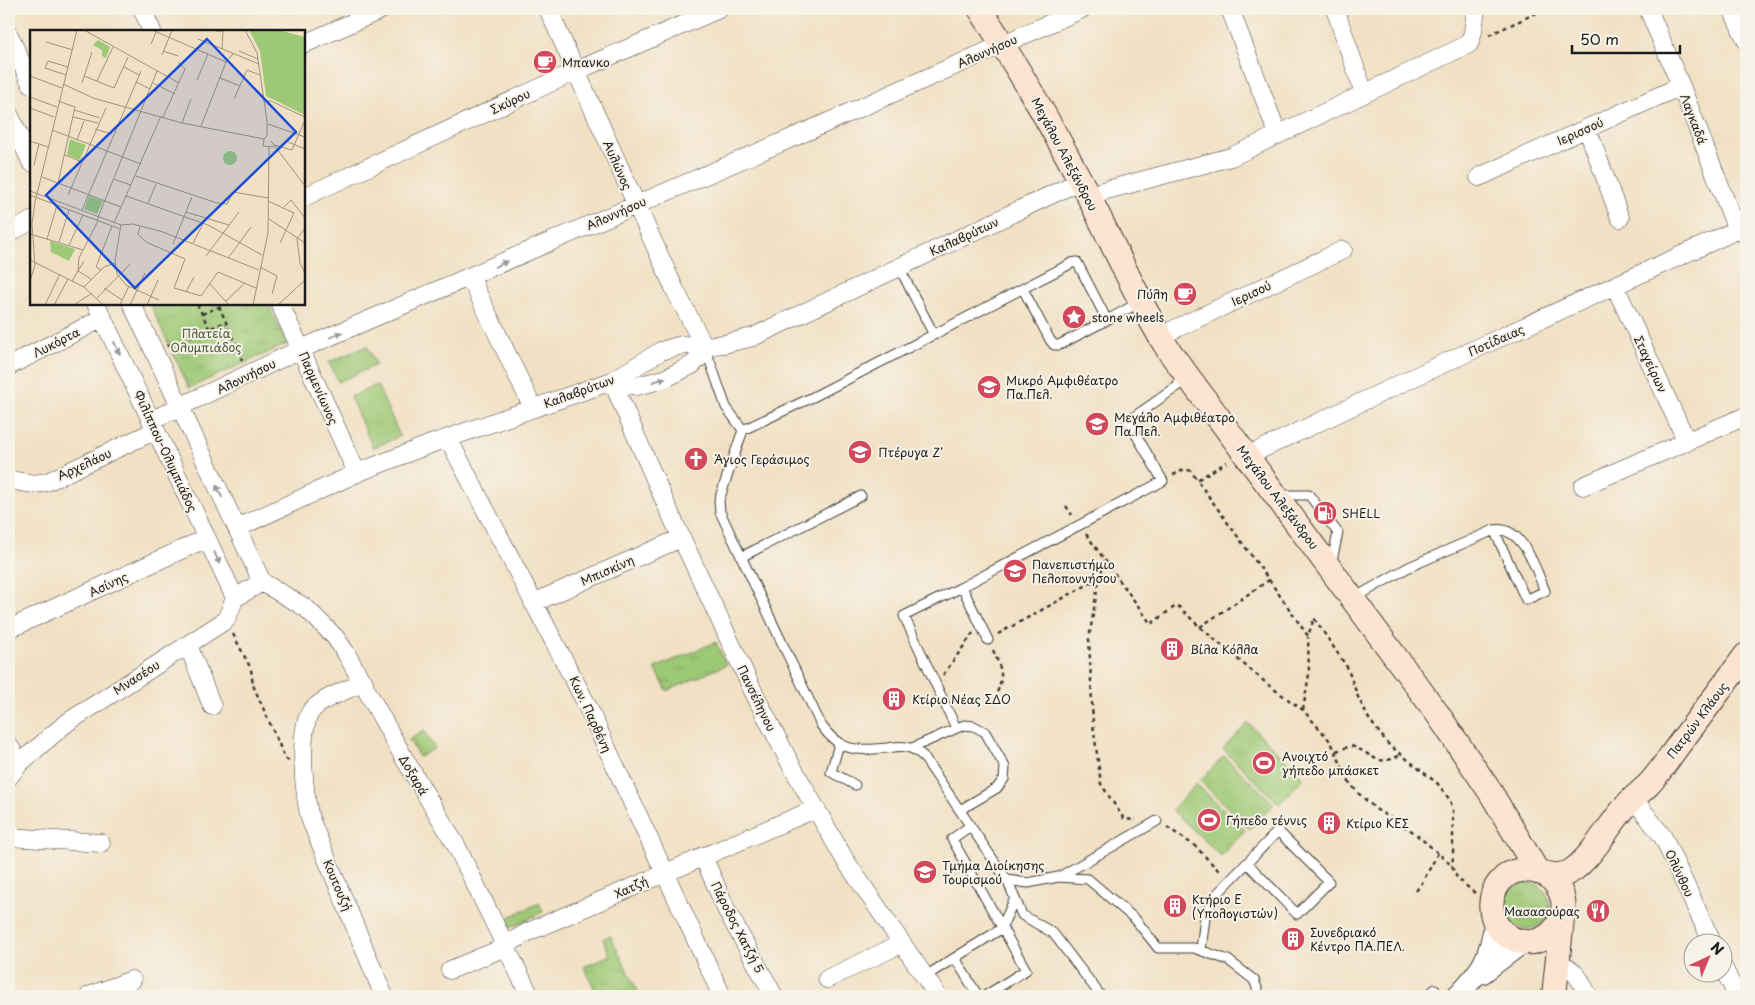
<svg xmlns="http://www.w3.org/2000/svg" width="1755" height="1005" font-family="'Playpen Sans',sans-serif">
<defs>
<pattern id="grass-tufts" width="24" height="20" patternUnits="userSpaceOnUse" patternTransform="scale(1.25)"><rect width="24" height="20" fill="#9dc875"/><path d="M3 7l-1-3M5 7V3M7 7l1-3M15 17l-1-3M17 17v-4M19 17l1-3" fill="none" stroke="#87ab65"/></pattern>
</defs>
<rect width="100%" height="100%" fill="#f7f3e8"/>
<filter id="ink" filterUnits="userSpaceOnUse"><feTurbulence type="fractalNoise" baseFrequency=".02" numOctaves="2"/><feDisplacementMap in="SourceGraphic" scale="10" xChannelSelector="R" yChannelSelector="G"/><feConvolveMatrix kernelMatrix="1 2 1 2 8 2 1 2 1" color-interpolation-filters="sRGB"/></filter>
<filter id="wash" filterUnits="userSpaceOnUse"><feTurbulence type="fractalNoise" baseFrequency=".0096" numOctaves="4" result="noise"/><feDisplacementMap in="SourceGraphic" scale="20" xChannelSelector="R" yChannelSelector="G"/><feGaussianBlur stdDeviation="1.12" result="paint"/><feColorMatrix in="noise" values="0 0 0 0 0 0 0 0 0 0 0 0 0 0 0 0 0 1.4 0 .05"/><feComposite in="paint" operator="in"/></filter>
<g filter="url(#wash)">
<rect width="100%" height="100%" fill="#f1e0c3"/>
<path fill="url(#grass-tufts)" stroke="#5c7248" d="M150,304H268L287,344L189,388Z
M716,642L726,665L667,691L655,668Z
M424,731L435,748L419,757L409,740Z
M1504 906a23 23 0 1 1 46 0a23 23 0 1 1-46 0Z
M539,903L543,912L510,928L505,919Z
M610,935L640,996H624L620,988L598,996L584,967L610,955L603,939Z"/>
<path fill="#9dc875" stroke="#5c7248" d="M367,346L376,365L338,382L329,362Z
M377,385L400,436L373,448L350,397Z
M1248,723L1304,778L1279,804L1223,749Z
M1224,756L1274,804L1250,829L1200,781Z
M1196,784L1245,830L1221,856L1172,810Z"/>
</g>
<g filter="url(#ink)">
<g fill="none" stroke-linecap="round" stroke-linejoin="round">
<g stroke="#3c3935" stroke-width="11">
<path id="service" d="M899,267L934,335
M1023,289L1050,340L1054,345H1059L1107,320
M1140,302L1107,320L1078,264L1077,262L1072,263L813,397L743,430L719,500L720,512L821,725C840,752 856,751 887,748C894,747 902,745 910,748C915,749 919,753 923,756L1007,880L1028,883L1058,877L1088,879L1135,919L1158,948H1194L1228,960L1254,980L1260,996
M705,347L726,407L743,430
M1280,495H1309L1338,533L1331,565
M741,557L861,496
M1354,598L1409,567L1494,530C1523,525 1536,570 1545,591L1526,600L1494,530
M988,640L962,587L1163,481L1128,421L1178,386L1181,372
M956,728L904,616L962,587
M839,744L831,772L855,785
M912,748L964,725L974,726L985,732L1005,767L1004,779L997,788L960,810
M970,826L952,839L1026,970L985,996
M1059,877L1157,821
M1007,880L1022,915L1053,933L1101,996
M1201,950L1205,917L1216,895L1278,831L1329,882L1297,914L1247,863
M955,958L978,996
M924,977L1001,929L1014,900
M1428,996L1435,989"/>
</g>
<g stroke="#3c3935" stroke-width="19">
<path id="minor" d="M142,9L152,31
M548,9L675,290L704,346
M1230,9L1278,135
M1335,9L1364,93
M1648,9L1681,86L1737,230
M1732,9L1746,40
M9,35L31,84
M304,44L383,9
M9,114L31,162
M1587,128L1620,218
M1479,177L1681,86
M1088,195L1231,157L1469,44L1473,32L1476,9
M304,197L576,71L719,9
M9,233L31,221
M470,277L533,408
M1615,286L1687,442
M96,304L235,598
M132,304L262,582
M280,304L357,473
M1160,336L1343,250
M9,366L103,318
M612,381L668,509L755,695L790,763L845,860L938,996
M612,381L637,386L664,379L692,365L699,358L704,346
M152,420L301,349L808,131L1082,9
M448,438L585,701L722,996
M1247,456L1440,365L1737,230L1746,234
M9,480L34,484L47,482L156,430
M1583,486L1746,416
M237,528L357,473L428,445L612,381L661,351L682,345L704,346L724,344L753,337L1080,181
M262,582L306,608L335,637L346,653L404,758L456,845L530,996
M533,603L681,538
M9,629L207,538
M188,645L212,706
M364,682C347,690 325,697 312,710C297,727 304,800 311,821L384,996
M9,746L20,763
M9,777L20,763L65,724L226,620L235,598L262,582
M1640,807L1663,837L1712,942
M9,837L101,843
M703,856L727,911L774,996
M1557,962C1576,970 1580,978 1588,996
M1722,965L1737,996
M450,970L496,951L528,932L815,809
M827,979L901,944
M89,996L132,980"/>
</g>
<g stroke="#3c3935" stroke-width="23">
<path id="tertiary" d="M1482,973L1523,942
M1457,996C1482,970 1490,959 1495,922"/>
</g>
<g stroke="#3c3935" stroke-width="26">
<path id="secondary" d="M980,9C1019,69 1054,130 1087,193C1114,246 1138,301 1169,351L1437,713L1491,793L1537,871
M1544,873C1589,904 1547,961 1508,936C1490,925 1486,900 1499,883C1523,853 1549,887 1573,870C1595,853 1608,826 1626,806C1632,798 1641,792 1648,785C1660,773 1670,756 1680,743C1702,714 1724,685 1746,655
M1554,996L1562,919"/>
</g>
<path stroke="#3c3935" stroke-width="2.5" stroke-dasharray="4 4" stroke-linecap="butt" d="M1489,35L1545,9
M197,304L209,328
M219,306L242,360
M202,314L226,304
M167,346L226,322
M1173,475L1185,469L1191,471L1197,480
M1066,506L1072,515
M1086,534L1151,624L1177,605L1200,627L1234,656L1271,687L1303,710L1331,742L1349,782L1358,793L1377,810L1412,831L1438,853L1452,866L1457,878L1475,893
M1105,560L1099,578L1089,639L1093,724L1101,784L1124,819L1136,820
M1269,580L1308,636L1314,618L1347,667L1358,697L1369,719L1388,744L1438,784L1450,800L1453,810V857L1452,866
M1200,627L1269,580L1197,480L1227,462
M233,634L251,669L253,685L285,758L289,761
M998,634L1098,579
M993,650C1003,673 1004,677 994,700
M943,675L973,633
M1303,710L1309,674L1308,637
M1336,751L1351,746C1372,752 1376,769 1400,755
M1743,751L1746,756
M1167,827L1195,846L1221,873
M1416,891L1422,883L1438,853"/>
<use href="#service" stroke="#fff" stroke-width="9"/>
<use href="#minor" stroke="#fff" stroke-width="18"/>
<use href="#tertiary" stroke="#fff" stroke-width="21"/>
<use href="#secondary" stroke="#fde4d0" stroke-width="24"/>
</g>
<defs><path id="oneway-solid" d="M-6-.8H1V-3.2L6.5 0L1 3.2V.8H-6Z" transform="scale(1.25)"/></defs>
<g fill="#999">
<use href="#oneway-solid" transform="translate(501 264) rotate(-24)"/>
<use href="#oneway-solid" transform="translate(336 335) rotate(-23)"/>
<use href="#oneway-solid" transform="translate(117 348) rotate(64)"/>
<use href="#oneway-solid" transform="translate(659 380) rotate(-18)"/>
<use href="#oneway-solid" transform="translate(219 491) rotate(-115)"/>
<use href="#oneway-solid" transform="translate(217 558) rotate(65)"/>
</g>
</g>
<defs>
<g id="cafe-disc" transform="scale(1.25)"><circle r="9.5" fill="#d1495b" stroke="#f7f3e8"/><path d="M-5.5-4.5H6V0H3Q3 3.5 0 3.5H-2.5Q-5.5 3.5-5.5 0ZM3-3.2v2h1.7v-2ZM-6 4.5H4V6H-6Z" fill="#fff"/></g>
<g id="sight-disc" transform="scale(1.25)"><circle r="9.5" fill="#d1495b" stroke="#f7f3e8"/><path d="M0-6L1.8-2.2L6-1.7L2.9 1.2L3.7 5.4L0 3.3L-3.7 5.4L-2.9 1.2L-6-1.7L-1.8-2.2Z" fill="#fff"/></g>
<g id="university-disc" transform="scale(1.25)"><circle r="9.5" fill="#d1495b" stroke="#f7f3e8"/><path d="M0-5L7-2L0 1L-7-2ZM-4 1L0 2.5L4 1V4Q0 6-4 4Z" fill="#fff"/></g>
<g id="church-disc" transform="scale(1.25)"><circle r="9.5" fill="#d1495b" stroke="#f7f3e8"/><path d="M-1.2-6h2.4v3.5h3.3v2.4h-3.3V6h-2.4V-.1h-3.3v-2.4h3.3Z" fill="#fff"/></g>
<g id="fuel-disc" transform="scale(1.25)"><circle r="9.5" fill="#d1495b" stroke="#f7f3e8"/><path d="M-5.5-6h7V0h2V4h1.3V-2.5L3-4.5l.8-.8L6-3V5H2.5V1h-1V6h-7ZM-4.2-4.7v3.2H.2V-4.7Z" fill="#fff"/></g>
<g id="building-disc" transform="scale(1.25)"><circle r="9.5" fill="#d1495b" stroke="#f7f3e8"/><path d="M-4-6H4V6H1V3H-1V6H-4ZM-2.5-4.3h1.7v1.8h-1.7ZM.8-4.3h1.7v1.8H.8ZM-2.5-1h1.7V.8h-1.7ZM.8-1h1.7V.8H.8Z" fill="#fff"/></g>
<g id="stadium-disc" transform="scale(1.25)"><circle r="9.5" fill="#d1495b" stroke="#f7f3e8"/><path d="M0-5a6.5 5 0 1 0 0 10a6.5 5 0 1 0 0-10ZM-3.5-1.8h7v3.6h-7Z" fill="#fff"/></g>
<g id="restaurant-disc" transform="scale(1.25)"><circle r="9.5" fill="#d1495b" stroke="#f7f3e8"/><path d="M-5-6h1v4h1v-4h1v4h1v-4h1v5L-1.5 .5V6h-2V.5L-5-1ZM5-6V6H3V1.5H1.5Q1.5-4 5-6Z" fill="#fff"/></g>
</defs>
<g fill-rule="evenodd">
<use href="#cafe-disc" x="545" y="62"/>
<use href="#cafe-disc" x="1185" y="294"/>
<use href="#sight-disc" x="1074" y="317"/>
<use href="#university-disc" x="989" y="387"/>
<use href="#university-disc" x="1097" y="424"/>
<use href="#university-disc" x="860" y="452"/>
<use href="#church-disc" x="696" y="459"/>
<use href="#fuel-disc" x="1325" y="513"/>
<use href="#university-disc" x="1015" y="571"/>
<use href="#building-disc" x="1172" y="649"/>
<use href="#building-disc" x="894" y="699"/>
<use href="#stadium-disc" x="1264" y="763"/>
<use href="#stadium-disc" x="1209" y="820"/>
<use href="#building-disc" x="1329" y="823"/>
<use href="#university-disc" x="925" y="872"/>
<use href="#building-disc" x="1175" y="906"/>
<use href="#restaurant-disc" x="1598" y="911"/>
<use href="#building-disc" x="1293" y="939"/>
</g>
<g text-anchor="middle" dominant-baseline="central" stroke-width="4" stroke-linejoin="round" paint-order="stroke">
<g font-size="12" fill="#1c1c1c" stroke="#f7f3e8">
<text transform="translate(987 51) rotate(-24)">Αλοννήσου</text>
<text transform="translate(510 101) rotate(-25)">Σκύρου</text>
<text transform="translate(1694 119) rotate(69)">Λαγκαδά</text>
<text transform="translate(1580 131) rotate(-24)">Ιερισσού</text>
<text transform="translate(1065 154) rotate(62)">Μεγάλου Αλεξάνδρου</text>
<text transform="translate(618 165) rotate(66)">Αυλώνος</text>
<text transform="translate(616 213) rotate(-24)">Αλοννήσου</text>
<text transform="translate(964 236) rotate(-25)">Καλαβρύτων</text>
<text transform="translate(1251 293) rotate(-25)">Ιερισού</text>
<text transform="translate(1496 340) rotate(-24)">Ποτίδαιας</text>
<text transform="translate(56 342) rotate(-27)">Λυκόρτα</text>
<text transform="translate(1651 364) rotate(65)">Σταγείρων</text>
<text transform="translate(246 376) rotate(-26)">Αλοννήσου</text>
<text transform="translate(319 388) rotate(66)">Παρμενίωνος</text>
<text transform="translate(579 391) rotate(-20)">Καλαβρύτων</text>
<text transform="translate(166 451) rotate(65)">Φιλίππου-Ολυμπιάδος</text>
<text transform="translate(84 464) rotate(-25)">Αρχελάου</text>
<text transform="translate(1278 497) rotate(53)">Μεγάλου Αλεξάνδρου</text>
<text transform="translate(607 570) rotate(-24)">Μπισκίνη</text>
<text transform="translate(108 584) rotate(-25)">Ασίνης</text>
<text transform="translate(136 677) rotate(-33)">Μνασέου</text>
<text transform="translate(757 698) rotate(64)">Πανσέληνου</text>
<text transform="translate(591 714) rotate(65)">Κων. Παρθένη</text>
<text transform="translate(1697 720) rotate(-53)">Πατρών Κλάους</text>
<text transform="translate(414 775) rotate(59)">Δοξαρά</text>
<text transform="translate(1680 873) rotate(65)">Ολύνθου</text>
<text transform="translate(338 885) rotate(67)">Κουτουζή</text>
<text transform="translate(631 887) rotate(-24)">Χατζή</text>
<text transform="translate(738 927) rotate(63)">Πάροδος Χατζή 5</text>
</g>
<g font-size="12" fill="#1c1c1c" stroke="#f7f3e8" text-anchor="start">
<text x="562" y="62">Μπανκο</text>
<text x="1168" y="294" text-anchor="end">Πύλη</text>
<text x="1092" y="317">stone wheels</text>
<text x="1006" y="380">Μικρό Αμφιθέατρο<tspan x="1006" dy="14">Πα.Πελ.</tspan></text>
<text x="1114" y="417">Μεγάλο Αμφιθέατρο<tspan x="1114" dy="14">Πα.Πελ.</tspan></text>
<text x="878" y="452">Πτέρυγα Ζ'</text>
<text x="714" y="459">Άγιος Γεράσιμος</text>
<text x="1342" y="513">SHELL</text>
<text x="1032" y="564">Πανεπιστήμιο<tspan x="1032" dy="14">Πελοποννήσου</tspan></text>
<text x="1190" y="649">Βίλα Κόλλα</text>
<text x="912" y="699">Κτίριο Νέας ΣΔΟ</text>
<text x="1282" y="756">Ανοιχτό<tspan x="1282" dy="14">γήπεδο μπάσκετ</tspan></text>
<text x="1226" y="820">Γήπεδο τέννις</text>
<text x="1346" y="823">Κτίριο ΚΕΣ</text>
<text x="942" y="865">Τμήμα Διοίκησης<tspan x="942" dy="14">Τουρισμού</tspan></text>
<text x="1192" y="899">Κτήριο Ε<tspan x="1192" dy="14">(Υπολογιστών)</tspan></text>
<text x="1580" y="911" text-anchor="end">Μασασούρας</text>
<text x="1310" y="932">Συνεδριακό<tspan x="1310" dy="14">Κέντρο ΠΑ.ΠΕΛ.</tspan></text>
</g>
<g font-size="12" fill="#49583b" stroke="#f7f3e8">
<text x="206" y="333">Πλατεία<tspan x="206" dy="14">Ολυμπιάδος</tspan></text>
</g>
</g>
<g transform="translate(30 30)">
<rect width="275" height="275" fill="#f1e0c3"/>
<path d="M68,10L80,17L76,28L72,26V20L63,15ZM40,109L56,115L50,130L37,125ZM59,166L73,171L67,184L54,179Z" fill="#9dc875"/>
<path d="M219,0H248L275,7V85L236,66L230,21ZM193 128a7 7 0 1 1 14 0a7 7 0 1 1-14 0ZM20,211L45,219L39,231L21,222Z" fill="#9dc875"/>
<path fill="none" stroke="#9c9280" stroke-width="1" d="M54,0L149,53M122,0L196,32M186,1H193L192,19M168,9L229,34M16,12L43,20M121,14L127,0M133,21L148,26M209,21L228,29M132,25L142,0M94,37L109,45M36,45L15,38L18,31L38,37M0,46L32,58M54,46L84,58L98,27M190,48L210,56M167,50L178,24M67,51L83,17M106,52L120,59M52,53L62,22M123,53L145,64M33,54L63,68L152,93L234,109L237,106V91L227,23L215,0M0,67L27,77M204,69L217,40L230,45M234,71H241L275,87M0,78L24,87M44,80L70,88M43,87L68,93M133,87L155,39L148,32M152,93L161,69M238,94L275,107M171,96L196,32L203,24M65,99L82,104M22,100L111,134M234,109L233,116L244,117M47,110L54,91M0,111L18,117M241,111L275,156M256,111L275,119M244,115L262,120L275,90M35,125L52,132M4,135L9,114M106,146L187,173L197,174L203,162L238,168M12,147L91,177M83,149L101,155M28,153L45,77L28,71M0,161L91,195M0,165L90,199M38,165L76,78M96,166L178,195L232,225M238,171L264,183L250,213M118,173L126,154M254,177L261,170L275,188M52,180L111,41M156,182L199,195M239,189L275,213M67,190L127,41M84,193L131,86M91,195L103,194L133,202L229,240M91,195L85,231L87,244L96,255L129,270M110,196L108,204L116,212L155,229L144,258L171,266L188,242L226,258M275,198L267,209L270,233L275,243M0,204L53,220M17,209L27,175M29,212L39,180M163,213L173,194M143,214L162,167M39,215L53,185M176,226L209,182M199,227L221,197M0,230L54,257L73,275M230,237L247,246L242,264M71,240L66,237L82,196M61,249L48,241L49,228L68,191M0,251L5,235L2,194L5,172L47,0M42,251L54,231M180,254L199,275M54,257L74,237L85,233M74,258L92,270M156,262L164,247M67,268L100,234M196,271L215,253M15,275L30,244M24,275L38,249M44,275L62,263M90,275L99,256M100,275L115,243M117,275L128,250M223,275L238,203L239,117M248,275L275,250"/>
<path fill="#1d4ed8" fill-opacity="0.15" stroke="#1d4ed8" stroke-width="2.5" d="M177,9L266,102L105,258L16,165Z"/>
<rect width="275" height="275" fill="none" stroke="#1c1c1c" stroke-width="2.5"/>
</g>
<rect width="1755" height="1005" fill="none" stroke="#f7f3e8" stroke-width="30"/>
<g transform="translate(1708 958) rotate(44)"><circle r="24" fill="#f7f3e8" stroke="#9f9d96"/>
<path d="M0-4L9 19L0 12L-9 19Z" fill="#d1495b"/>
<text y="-8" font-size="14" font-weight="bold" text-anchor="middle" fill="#1c1c1c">N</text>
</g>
<path d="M1572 45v8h108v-8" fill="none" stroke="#1c1c1c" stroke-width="2.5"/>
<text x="1580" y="45" font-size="15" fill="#1c1c1c" stroke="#f7f3e8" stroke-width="4" paint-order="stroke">50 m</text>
</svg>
